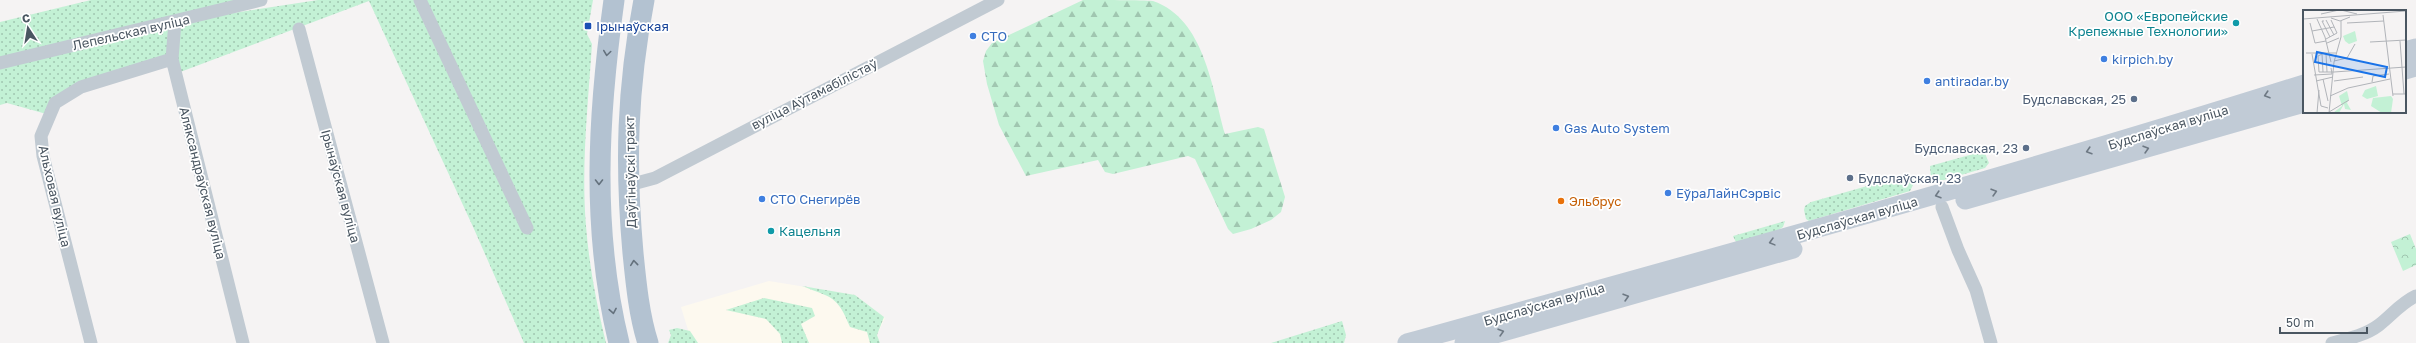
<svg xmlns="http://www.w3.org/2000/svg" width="2416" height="343" font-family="'Golos Text',sans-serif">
<defs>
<pattern id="grass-dots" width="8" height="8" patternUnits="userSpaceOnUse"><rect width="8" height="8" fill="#c3f1d5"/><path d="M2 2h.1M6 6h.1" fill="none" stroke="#a0c6b0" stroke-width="1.8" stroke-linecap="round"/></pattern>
<pattern id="forest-firs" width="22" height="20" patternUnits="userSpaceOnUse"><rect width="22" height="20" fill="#c3f1d5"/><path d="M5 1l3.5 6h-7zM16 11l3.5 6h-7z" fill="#a0c6b0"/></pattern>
<pattern id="park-crowns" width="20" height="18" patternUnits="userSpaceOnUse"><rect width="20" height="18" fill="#c3f1d5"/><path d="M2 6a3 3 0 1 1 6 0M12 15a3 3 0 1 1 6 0" fill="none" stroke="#a0c6b0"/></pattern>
</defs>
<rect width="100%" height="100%" fill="#f5f3f3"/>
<path fill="#fdf9ef" d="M769,281L855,295L885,318L877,335L880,343H692L681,307Z"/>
<path fill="url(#grass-dots)" d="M91,0H261L181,21L318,0H593L587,34L592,44C588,105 581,166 586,226C589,265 597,306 606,343H524L474,229L369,1L175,74L172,59L81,87L50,115L7,103L0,105V22Z
M1984,151L1989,163L1985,168L1937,182L1931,178L1930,166Z
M1906,175L1911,176L1915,181L1910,191L1809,221L1806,219L1804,210L1805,206L1811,202Z
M1785,221L1783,227L1777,231L1736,242L1733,236Z
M802,286L855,295L884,317L877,335L880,343H870L867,332L850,327C837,295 832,298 802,286Z
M764,298L812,308L815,316L801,324L809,343H782L780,334L766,319L726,310Z
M1342,321L1346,335L1344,343H1271Z
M677,328L690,331L698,343H668L671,335L669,330Z"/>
<path fill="url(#forest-firs)" d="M1083,0C1098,0 1143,0 1153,1C1205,19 1212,89 1225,134L1258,127L1264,129L1285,197L1281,212L1271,220L1251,229L1233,234L1228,229L1195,159L1188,156L1113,174L1105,172L1098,160L1026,176L999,125L987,84L983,61L986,51L992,43Z"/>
<path fill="url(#park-crowns)" d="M2410,234L2416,249V265L2403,271L2391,242Z"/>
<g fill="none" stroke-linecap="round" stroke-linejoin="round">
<path stroke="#c1cad2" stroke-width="13" d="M420,0L527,228
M175,22L172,59L243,343
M299,29L383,343
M0,63L261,0
M629,185L655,178L998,0
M1942,207L1958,250L1976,290L1991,343
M91,343L43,156L41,136L55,103L81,87L172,59
M2332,343C2348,339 2366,335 2379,325C2392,315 2401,303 2416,296"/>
<path stroke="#c1cbd6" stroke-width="19" d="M2405,51L2416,48
M2405,70L2416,67
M1965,200L2304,103
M1407,343C1707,259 2007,178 2304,84
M1464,343L1793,249"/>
<path stroke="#b3c2d1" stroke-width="21" d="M614,0C598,115 591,229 619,343
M644,0C627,88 625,164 633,253C636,283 639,315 648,343"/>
</g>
<defs><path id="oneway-chevron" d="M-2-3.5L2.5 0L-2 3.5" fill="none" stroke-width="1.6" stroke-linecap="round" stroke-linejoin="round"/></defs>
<g stroke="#64717d">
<use href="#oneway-chevron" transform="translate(607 53) rotate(98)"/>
<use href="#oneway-chevron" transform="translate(599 182) rotate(90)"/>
<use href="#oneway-chevron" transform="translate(634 263) rotate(-96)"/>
<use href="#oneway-chevron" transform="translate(613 311) rotate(80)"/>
</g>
<g stroke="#6e7984">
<use href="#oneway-chevron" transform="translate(2267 95) rotate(162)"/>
<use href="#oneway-chevron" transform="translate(2146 149) rotate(-16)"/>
<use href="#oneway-chevron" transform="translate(2089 151) rotate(163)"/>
<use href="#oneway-chevron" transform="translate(1994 192) rotate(-16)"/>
<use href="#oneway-chevron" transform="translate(1938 195) rotate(163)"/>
<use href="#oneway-chevron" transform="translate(1772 242) rotate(165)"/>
<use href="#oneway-chevron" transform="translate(1626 297) rotate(-16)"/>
<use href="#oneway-chevron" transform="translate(1501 332) rotate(-16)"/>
</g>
<g fill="#0f9aa8" stroke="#fff" stroke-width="1.5">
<circle cx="2236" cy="23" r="4"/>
<circle cx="771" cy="231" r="4"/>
</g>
<rect fill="#1a4fb4" stroke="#fff" stroke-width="1.5" x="584" y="22" width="8" height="8" rx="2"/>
<g fill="#3f7fe0" stroke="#fff" stroke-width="1.5">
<circle cx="973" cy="36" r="4"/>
<circle cx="2104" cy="59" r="4"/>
<circle cx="1927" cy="81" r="4"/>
<circle cx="1556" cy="128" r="4"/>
<circle cx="1668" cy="193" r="4"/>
<circle cx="762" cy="199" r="4"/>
</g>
<g fill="#5c6f8a" stroke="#fff" stroke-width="1.5">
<circle cx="2134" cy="99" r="4"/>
<circle cx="2026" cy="148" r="4"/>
<circle cx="1850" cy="178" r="4"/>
</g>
<circle fill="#e8710a" stroke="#fff" stroke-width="1.5" cx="1561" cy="201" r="4"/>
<g text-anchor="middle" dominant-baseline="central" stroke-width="3.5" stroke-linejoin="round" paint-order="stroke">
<g font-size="13" fill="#0d838f" stroke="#fff" text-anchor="end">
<text x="2228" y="16">ООО «Европейские<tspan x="2228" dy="15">Крепежные Технологии»</tspan></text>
<text x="779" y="231" text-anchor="start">Кацельня</text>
</g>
<g font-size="13" fill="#164399" stroke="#fff" text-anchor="start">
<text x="596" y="26">Ірынаўская</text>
</g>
<g font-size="13" fill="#4a5661" stroke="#fff">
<text transform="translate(131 32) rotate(-13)">Лепельская вуліца</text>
<text transform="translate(814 94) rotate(-27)">вуліца Аўтамабілістаў</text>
<text transform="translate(2168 127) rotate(-17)">Будслаўская вуліца</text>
<text transform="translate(630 172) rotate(-91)">Даўгінаўскі тракт</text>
<text transform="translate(203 183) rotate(76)">Аляксандраўская вуліца</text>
<text transform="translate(341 186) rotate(75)">Ірынаўская вуліца</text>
<text transform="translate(55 196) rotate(77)">Альховая вуліца</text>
<text transform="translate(1857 218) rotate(-16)">Будслаўская вуліца</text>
<text transform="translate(1544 304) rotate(-16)">Будслаўская вуліца</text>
</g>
<g font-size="13" fill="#366cbe" stroke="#fff" text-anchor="start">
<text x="981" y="36">СТО</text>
<text x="2112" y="59">kirpich.by</text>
<text x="1935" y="81">antiradar.by</text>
<text x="1564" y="128">Gas Auto System</text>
<text x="1676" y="193">ЕўраЛайнСэрвіс</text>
<text x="770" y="199">СТО Cнегирёв</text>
</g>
<g font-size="13" fill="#4e5e75" stroke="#fff" text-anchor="end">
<text x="2126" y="99">Будславская, 25</text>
<text x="2018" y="148">Будславская, 23</text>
<text x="1858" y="178" text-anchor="start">Будслаўская, 23</text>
</g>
<g font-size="13" fill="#c56008" stroke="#fff" text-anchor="start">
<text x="1569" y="201">Эльбрус</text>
</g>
</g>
<g transform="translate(2303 10)">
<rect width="103" height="103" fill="#f5f3f3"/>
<path d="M52,21L54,31L46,34L42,31L40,26ZM44,81L46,89L44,93L48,100L42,99L41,94L36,103H30L39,96L36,86ZM88,86L90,89L88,103H79L68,96L70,88Z" fill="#c3f1d5"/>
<path d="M73,76L75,86L64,89L59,86L62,80Z" fill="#c3f1d5"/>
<path fill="none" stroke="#b1b4b9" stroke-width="1" d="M38,0L54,4M18,4L36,0M80,5L90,86M28,8L37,11L47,7M0,9L103,1M14,9L22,27L28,52M23,10L31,25M21,11H19L27,27M7,13L12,33L23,31M44,13L81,11M9,21L31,17M23,29L34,23L28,10M97,31L101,84M67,32L103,30M24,33L36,28M3,43H33M9,44L18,96L25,98M19,44L15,46L16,62H31M19,44L20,62M23,44L24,62M31,51L44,48L52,34M31,62L103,57M11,65L29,64L28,58M20,69L25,91M13,71L30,67M31,71L60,67M69,72L70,66L86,64M90,84H103M27,86L45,78L87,69M26,102L46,90M14,103L16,80M26,103L31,52L38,27V11"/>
<path fill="#1a73e8" fill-opacity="0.15" stroke="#1a73e8" stroke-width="2" d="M14,42L84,57L82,67L12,52Z"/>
<rect width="103" height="103" fill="none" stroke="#4a5661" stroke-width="2"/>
</g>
<g transform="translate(28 28) rotate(348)" stroke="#ffffff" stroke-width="3" paint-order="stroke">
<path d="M0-3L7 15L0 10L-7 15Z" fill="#4a5661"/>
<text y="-6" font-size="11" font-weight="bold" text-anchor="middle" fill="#4a5661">С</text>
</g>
<path d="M2280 327v6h87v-6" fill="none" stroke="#4a5661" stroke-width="2"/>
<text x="2286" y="327" font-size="12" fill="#4a5661" stroke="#ffffff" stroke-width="3" paint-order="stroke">50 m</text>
</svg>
